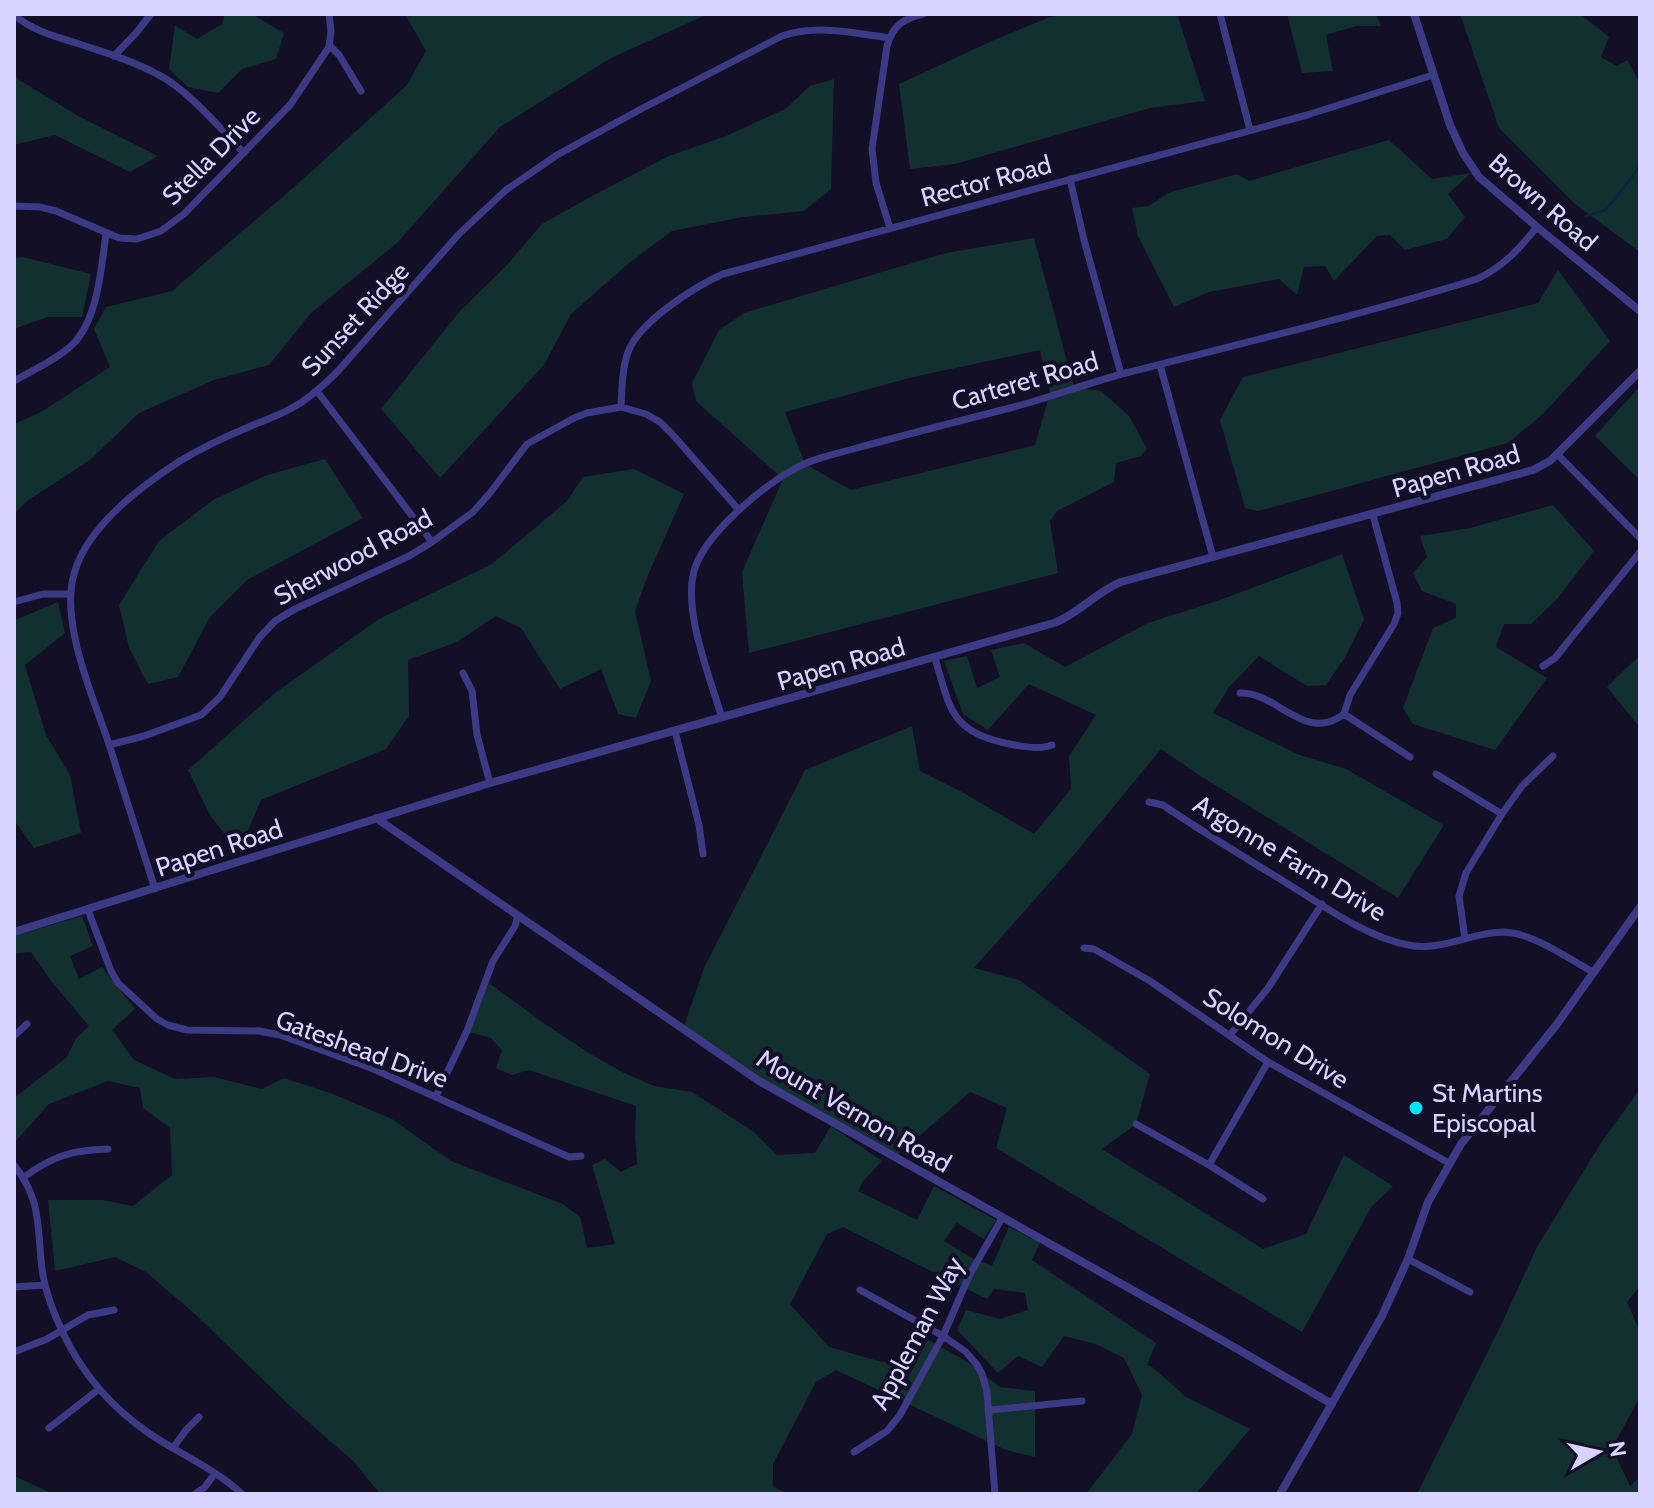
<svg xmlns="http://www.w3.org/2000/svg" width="1654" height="1508" font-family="Cabin,sans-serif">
<rect width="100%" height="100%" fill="#130f26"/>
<path fill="#12302f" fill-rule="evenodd" d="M225,14H252L284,33L276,59L242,69L218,93L188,87L169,69L175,25L197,39L222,24Z
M405,14H708L611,58L500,127L397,243L311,313L269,365L214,380L139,413L90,460L27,501L14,514V424L41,412L110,367L94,329L106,307L172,291L293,188L407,85L426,51Z
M1065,14H1177L1205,101L1150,108L955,164L910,169L899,84L994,40L1050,17Z
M1287,14H1376L1381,26H1356L1326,35L1333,71L1302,73Z
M1460,14H1580L1609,37L1601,57L1617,66L1627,60L1640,83V252L1575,204L1499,128Z
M14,74L19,80L80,117L158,156L130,172L55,135L14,145Z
M834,79L831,189L804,211L743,217L672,231L629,263L571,314L544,365L440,478L381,409L460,311L505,267L542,224L590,197L669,156L726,136L785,109L810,86Z
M1389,140L1432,179L1471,173L1448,194L1465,217L1447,239L1405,250L1390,235L1377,236L1334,281L1325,266L1304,267L1297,295L1279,279L1209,292L1174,307L1138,236L1132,208L1149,206L1168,193L1237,174L1249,181Z
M1034,238L1074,387L1101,391L1129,416L1147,449L1141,456L1116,463L1114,482L1057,511L1050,521L1058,573L749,653L742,572L783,479L696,401L692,383L719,330L744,313L946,253ZM1040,350L1050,393L1035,445L851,490L805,464L785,412L913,377Z
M23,257L91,274L82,317H47L14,329V258Z
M1558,270L1610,341L1544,413L1508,443L1258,511L1245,508L1220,420L1243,377L1538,303Z
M1640,386V480L1595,436Z
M325,459L363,518L247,580L210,617L178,677L148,684L129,648L119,605L159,541L213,500L267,475Z
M634,469L684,494L648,575L635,611L651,681L636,718L618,714L601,669L560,689L521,628L496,616L457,642L408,660L409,716L386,749L261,800L244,840L226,836L210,815L188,770L275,693L379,619L492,564L567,501L583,477Z
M1553,505L1594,551L1557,599L1531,624H1504L1496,647L1547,678L1495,750L1413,724L1403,708L1433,628L1456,618V604L1422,591L1413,573L1427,557L1420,536L1470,528Z
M1342,554L1364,620L1344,659L1326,685L1307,686L1259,656L1229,687L1213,713L1297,754L1346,769L1444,825L1398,898L1202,777L1161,749L1073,856L974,968L1019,980L1150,1074L1136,1124L1102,1149L1263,1249L1306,1234L1344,1155L1393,1186L1372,1206L1302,1332L996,1148L1007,1108L970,1092L894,1158L759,1081L683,1029L704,968L805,770L912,726L920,771L962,792L1034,834L1071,789L1069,756L1096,715L1029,684L988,730L963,714L944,661L967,656L977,688L1000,677L991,650L1024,643L1065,667L1148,623L1220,600Z
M58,602L65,633L25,665L46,735L70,775L81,833L34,848L14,820V622L15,620Z
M1640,655V728L1607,687Z
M82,916L93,946L70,956L79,979L102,967L135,1009L112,1030L134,1060L175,1079L214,1077L262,1089L284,1078L333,1094L392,1119L451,1161L563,1204L580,1217L587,1248L615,1244L592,1165L605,1159L621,1172L637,1164L635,1131L636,1106L529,1070L512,1075L496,1068L502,1050L491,1038L469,1032L489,983L545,1024L589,1053L622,1072L654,1086L692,1092L754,1132L777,1155L815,1153L831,1126L882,1161L863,1181L858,1191L917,1220L934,1186L996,1220L984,1239L957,1223L944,1241L970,1257L992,1266L1009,1227L1040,1243L1032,1260L1156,1343L1147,1365L1151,1366L1186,1397L1250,1429L1196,1494H1086L1132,1434L1142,1395L1124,1358L1096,1344L1064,1336L1042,1367L1018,1356L998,1373L957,1330L966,1310L1000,1319L1028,1310L1025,1293L994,1289L987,1299L843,1227L827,1234L790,1304L829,1347L882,1362L906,1360L923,1337L966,1361L1000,1387L1035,1391V1457L1006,1450L836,1370L816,1382L773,1464V1487L789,1494H380L354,1462L289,1405L195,1314L146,1272L115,1257L55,1271L48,1200H102L133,1206L172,1175L170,1128L143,1108L140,1088L108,1081L49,1104L14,1143V1098L67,1057L76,1038L89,1026L51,981L31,952L17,953L14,958V936Z
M1640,1089V1286L1627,1302L1640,1332V1397L1612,1448L1630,1486L1640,1477V1494H1417L1502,1323L1538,1245L1601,1143Z
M14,1476L54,1494H14Z"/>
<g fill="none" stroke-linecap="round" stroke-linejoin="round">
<path stroke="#0c2248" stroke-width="2" d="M1586,216L1605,210L1628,183L1640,164"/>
<path stroke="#3d3a85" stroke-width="7" d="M1220,14L1250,130
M14,15C32,30 53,36 76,43C103,52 131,60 157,74C186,88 221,129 244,153
M329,45L339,55L361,91
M114,56L136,33L151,14
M1070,179L1084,240L1121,374
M14,206L40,207L56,211L119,238L137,239L161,231L184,214L290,105L329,47L331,31L329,14
M890,228L876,183L872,149L887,46C893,25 903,19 923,14
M1160,365L1213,557
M14,381C33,370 56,360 72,345C98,320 101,269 106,234
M317,391L432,542
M621,407C622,389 622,369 628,352C639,322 694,287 723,274L1307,115L1433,75
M1557,454L1640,538
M1373,515L1397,603L1398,613L1394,624L1350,695L1344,714L1410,757
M14,602L43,594H71
M935,658C950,709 951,733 1010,744C1023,747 1039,750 1052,745
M1543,666L1555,658L1640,552
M463,673L472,691L477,735L490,783
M1240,693C1278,692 1305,744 1344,714
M722,718C710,677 680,605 696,565C710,530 762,487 794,469C814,458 836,454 857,448C908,434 959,421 1010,408C1049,398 1087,383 1126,373C1243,343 1361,315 1477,279C1503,267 1519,249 1537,227
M675,731L699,825L703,854
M109,745L144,736L201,715L220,697L259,638L275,621L295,609L409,556L432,542L473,512L490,493L527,444L574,418L587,413L621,407L646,414L660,422L672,434L739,510
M1436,774L1502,814
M1149,802L1163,805C1204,833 1246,858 1288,884C1324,906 1366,937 1408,945C1441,952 1471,932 1504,932C1533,933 1569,959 1593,972
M155,889C140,841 124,793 109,744C93,697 60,623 74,574C87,526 141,486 180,461C203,447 227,436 251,426C264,420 278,416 290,409C308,400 324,385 338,371L459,234L506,190L557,155L641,109L782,36C817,24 854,33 890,38
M88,910L111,971L118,983L157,1019L168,1025L187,1030L259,1031L280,1035L371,1068L569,1157L581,1156
M1465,939L1459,896L1466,873L1502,814L1522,786L1553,756
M1084,948L1094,949L1150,981L1268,1062L1449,1163
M1230,1035L1268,988L1322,904
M14,1036L27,1024
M436,1096L467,1031L493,961L515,926L518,916
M1136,1124L1209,1165L1263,1199
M14,1165C42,1200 37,1227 42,1269C45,1291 53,1312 63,1333C82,1373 112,1408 150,1434C180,1454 215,1469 242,1494
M1209,1165L1268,1062
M24,1177C53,1156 72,1150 108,1149
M1408,1259L1470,1292
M14,1287L45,1285
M860,1290L943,1336L966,1352L977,1365L982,1374L987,1392L995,1494
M14,1352L47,1339L88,1315L114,1310
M990,1410L1082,1401
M49,1428L99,1389
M173,1448L186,1430L199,1417
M854,1452L887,1431L900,1415L943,1336L969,1276L1002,1218
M195,1494L205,1487L215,1473"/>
<path stroke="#3d3a85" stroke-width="8" d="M1414,14L1450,125L1463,153L1479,177L1537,227L1640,311
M376,818L759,1081L1220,1339L1332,1404
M14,932L490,783L1054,623C1078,614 1096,592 1121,582L1533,470L1550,461L1640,371
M1280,1494L1382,1316L1408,1259L1428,1202L1461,1144L1557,1024L1640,907"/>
</g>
<circle fill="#00e5ff" stroke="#130f26" stroke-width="3" cx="1416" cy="1108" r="8"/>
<g text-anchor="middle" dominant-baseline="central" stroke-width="8" stroke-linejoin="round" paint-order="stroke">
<g font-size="26" fill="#d9d4ff" stroke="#130f26">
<text transform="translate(211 156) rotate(-45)">Stella Drive</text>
<text transform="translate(986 181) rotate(-15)">Rector Road</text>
<text transform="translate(1543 202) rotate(41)">Brown Road</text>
<text transform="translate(355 319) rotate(-47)">Sunset Ridge</text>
<text transform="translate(1025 381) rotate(-16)">Carteret Road</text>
<text transform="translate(1456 471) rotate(-16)">Papen Road</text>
<text transform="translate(353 557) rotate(-28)">Sherwood Road</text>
<text transform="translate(841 664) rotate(-16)">Papen Road</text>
<text transform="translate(219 848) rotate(-18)">Papen Road</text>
<text transform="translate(1290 858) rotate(31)">Argonne Farm Drive</text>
<text transform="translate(1276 1038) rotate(32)">Solomon Drive</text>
<text transform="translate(362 1049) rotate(20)">Gateshead Drive</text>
<text transform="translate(854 1111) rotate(30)">Mount Vernon Road</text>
<text transform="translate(917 1333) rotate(-62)">Appleman Way</text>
</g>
<g font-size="26" fill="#d9d4ff" stroke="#130f26" text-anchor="start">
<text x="1432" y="1093">St Martins<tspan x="1432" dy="30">Episcopal</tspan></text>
</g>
</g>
<rect width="1654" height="1508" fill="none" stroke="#d9d4ff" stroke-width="32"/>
<g transform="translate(1598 1452) rotate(81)" stroke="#130f26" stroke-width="6" paint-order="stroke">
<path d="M0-6L14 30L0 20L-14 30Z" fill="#d9d4ff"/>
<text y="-12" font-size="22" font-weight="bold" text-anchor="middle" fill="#d9d4ff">N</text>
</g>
</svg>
